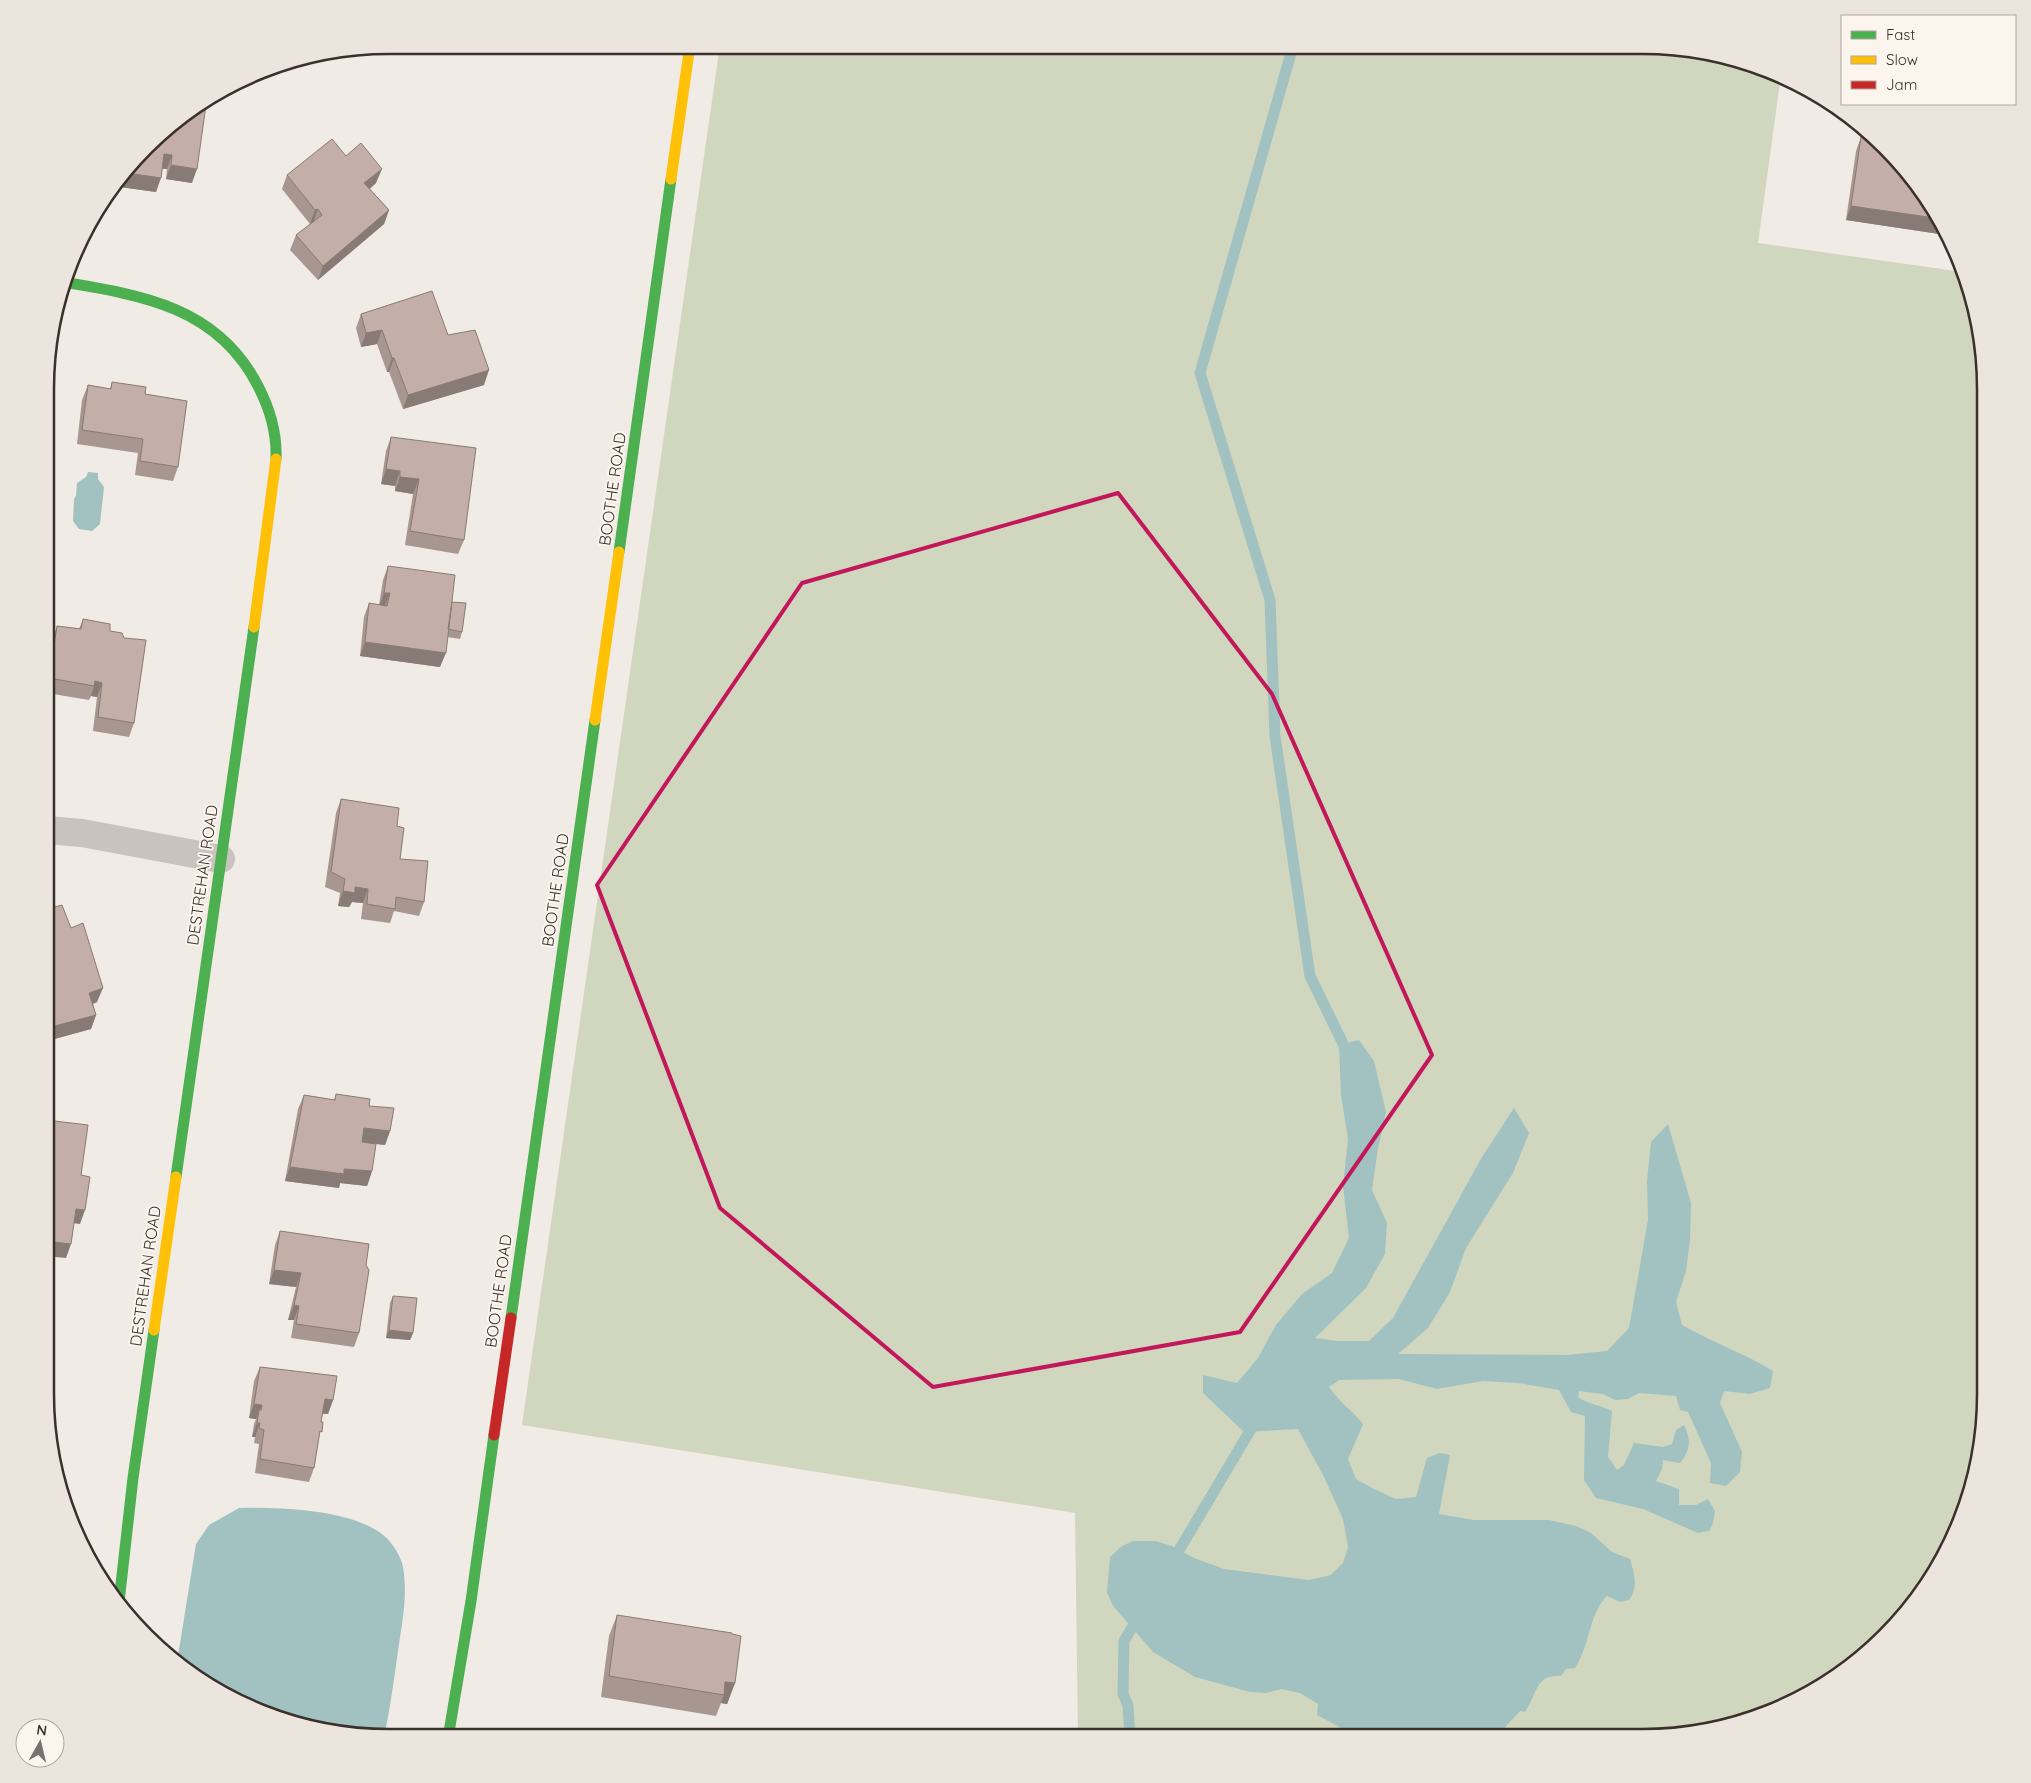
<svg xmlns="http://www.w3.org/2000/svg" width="2031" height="1783" font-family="Quicksand,sans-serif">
<rect width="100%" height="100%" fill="#f0ebe5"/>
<path fill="#d1d6bf" d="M720,45L1665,46L1731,57L1781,75L1758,243L1963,272L1985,366L1986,1394L1979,1462L1960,1526L1928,1585L1869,1652L1773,1712L1664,1737L1078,1738L1075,1513L522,1425Z"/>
<path fill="#a1c2c1" d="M88,472L98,473V479L104,487L100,524L92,531L79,529L73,521L74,499L76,496L77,483L86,477Z
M1359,1040L1374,1061L1386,1112L1378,1148L1372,1190L1387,1223L1385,1254L1366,1288L1315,1338L1338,1341H1369L1393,1318L1482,1157L1514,1108L1529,1133L1513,1173L1466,1248L1450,1292L1428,1328L1398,1354L1567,1355L1607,1351L1629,1328L1648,1220L1647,1181L1651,1142L1668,1124L1691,1203L1690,1240L1686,1271L1676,1302L1682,1325C1711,1342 1744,1353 1773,1371L1770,1388L1750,1394L1724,1391L1720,1403L1742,1452L1740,1472L1726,1486L1710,1483L1711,1463L1688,1412L1680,1410L1676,1396L1639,1393L1628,1399L1615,1400L1603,1394L1579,1391L1578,1397C1589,1405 1601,1405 1612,1411L1608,1457L1617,1470L1624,1465L1634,1443L1663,1447L1672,1444L1676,1430L1684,1425C1691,1439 1691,1450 1680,1463L1663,1460L1662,1469L1656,1481L1679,1489V1505H1696L1708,1499L1715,1511L1713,1523L1709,1531L1698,1533L1643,1509L1596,1498L1584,1480L1585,1416L1571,1412L1559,1390L1518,1383L1483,1381L1437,1389L1399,1379L1339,1380L1329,1387C1338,1401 1353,1411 1363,1424L1348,1459L1356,1479L1372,1488L1396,1499L1416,1497L1427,1458L1440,1453L1450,1455L1439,1514L1474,1520H1549L1576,1526L1591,1533L1612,1552L1630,1559C1634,1573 1639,1587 1629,1600L1620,1602L1607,1596C1589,1613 1590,1646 1575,1668L1566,1669L1561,1676C1535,1674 1537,1695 1525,1712L1520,1711L1496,1737H1358L1317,1715L1318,1704L1300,1693L1281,1689L1266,1693L1250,1692L1195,1677L1153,1652L1113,1606L1107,1592L1110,1557L1122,1546L1133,1541H1155L1172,1546L1194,1558L1224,1569L1309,1580L1331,1575L1343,1563L1348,1547L1343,1519L1324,1477L1298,1429L1244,1432L1203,1393V1375L1237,1383L1258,1358L1276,1325L1302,1294L1332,1273L1349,1238L1343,1186L1348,1139L1341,1095L1339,1045Z
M239,1508C279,1507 365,1509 391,1543C396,1549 402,1560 403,1567C408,1596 402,1623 398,1651C394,1680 390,1709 384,1738L321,1731L257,1712L198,1680L177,1662L196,1544L209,1525Z"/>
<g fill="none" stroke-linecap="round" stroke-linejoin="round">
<path stroke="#a1c2c1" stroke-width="11" d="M1293,46L1200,373L1270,600L1275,736L1310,976L1349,1056
M1172,1562L1257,1419
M1130,1738L1128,1705L1123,1694L1124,1641L1139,1616"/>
<path stroke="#c9c3be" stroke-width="28" d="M47,830L82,833L221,859"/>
<path stroke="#4caf50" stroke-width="11" d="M62,282C142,295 218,307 258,386C270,409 277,434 276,459
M619,552L671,179
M176,1177L254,627
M511,1318L595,720
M119,1602L133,1478L154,1330
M448,1738L471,1601L494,1435"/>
<path stroke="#ffc107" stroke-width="11" d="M671,179L690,45
M254,627L276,459
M595,720L619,552
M154,1330L176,1177"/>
<path stroke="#c62828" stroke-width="11" d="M494,1435L511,1318"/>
</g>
<path fill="#a89690" d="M162,130L192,183L166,179L167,169H162L156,192L120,187L122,180Z
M1870,134L1900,162L1946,235L1846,220L1856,151L1861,137L1869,138Z
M346,156L376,183L370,189L389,210L384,224L318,280L290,250L296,235L310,224L282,189L287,175Z
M361,314L448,335L484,385L403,409L389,372H387L377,344L361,347L356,328Z
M112,382L145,394L178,467L173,481L135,475L138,453L77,444L82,400L88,385L110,389Z
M391,437L464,540L458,554L405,545L413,494L395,491V486L381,484L386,451Z
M388,566L452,602L462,632L460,639L447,637L440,667L360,656L364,617L369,603L379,605L383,580Z
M83,619L110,631L134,723L129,737L93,731L97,697L91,696L89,700L47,693V671L52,641L57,626L79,629Z
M341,799L397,826L400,859L424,902L419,916L394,911L390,923L361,919L363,903L352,902L349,907L338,906L340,893L325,887L336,813Z
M47,909L97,1002L93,1004L96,1015L91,1029L47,1041Z
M336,1094L369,1106L390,1131L385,1145L369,1143L372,1171L367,1186L340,1183L339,1188L285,1181L298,1109L304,1095L334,1100Z
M280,1231L359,1333L354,1347L291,1338L294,1320H288L296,1287L269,1284L275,1245Z
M393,1296L413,1333L410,1340L386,1338L390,1303Z
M260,1367L333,1400L328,1414H322L314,1468L309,1482L255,1473L259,1444L254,1443L255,1437H252L254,1424L256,1419L249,1418L254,1381Z
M617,1615L735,1683L727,1704L721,1703L716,1716L601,1697L609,1636Z"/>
<path fill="#887a75" d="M164,154L172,155L167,169L159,168Z
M171,165L197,169L192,183L166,179Z
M382,169L376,183L359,197L364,183Z
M127,173L161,178L156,192L120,187L124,176Z
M1851,206L1935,218L1946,235L1846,220Z
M318,209L313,223L310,224L315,210Z
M389,210L384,224L318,280L323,266Z
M382,330L377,344L361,347L366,333Z
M392,358H394L389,372H387Z
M489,370L484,385L403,409L408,395Z
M386,469L400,471L395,486L381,484Z
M400,477L419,479L413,494L395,491Z
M384,593H390L384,608L379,607Z
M365,642L446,653L440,667L360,656Z
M95,681L102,683L97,697L91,696L94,686Z
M355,887L368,889L363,903L352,902L349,907L338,906L343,891Z
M103,988L97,1002L84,1007L89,993Z
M96,1015L91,1029L47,1041L51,1027Z
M364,1128L390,1131L385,1145L359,1142Z
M290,1167L344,1169L372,1171L367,1186L340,1183L339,1188L285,1181Z
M76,1209L85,1210L80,1224L71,1223Z
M46,1241L71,1244L66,1258L46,1256Z
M274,1270L301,1273L296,1287L269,1284Z
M294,1305L299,1306L294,1320H288Z
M389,1330L413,1333L410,1340L386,1338Z
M325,1399L333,1400L328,1414L319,1413Z
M254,1404L262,1405L256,1419L249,1418Z
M257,1423H260L255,1437H252Z
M725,1682L735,1683L727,1704L721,1703L724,1695Z"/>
<path fill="#c3afa7" stroke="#887a75" d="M207,98L197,169L171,165L172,155L164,154L161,178L127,173L162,130Z
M1873,136L1900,162L1935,218L1851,206L1861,137L1872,139Z
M332,139L346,156L361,143L382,169L364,183L389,210L323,266L296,235L322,215L318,209L315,210L287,175Z
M432,291L448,335L475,330L489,370L408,395L394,358H392L382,330L366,333L361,314Z
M112,382L146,387L145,394L187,401L178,467L140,461L143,439L82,430L88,385L111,389Z
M391,437L476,448L464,540L410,531L419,479L400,477V471L386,469Z
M388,566L455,575L446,653L365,642L369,603L387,606L390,593H384Z
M452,602L466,603L462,632L448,629Z
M83,619L110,624V631L122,633L124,638L146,640L134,723L98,717L102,683L95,681L94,686L49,678L57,626L81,629Z
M341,799L399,808L397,826L404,828L400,859L428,861L424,902L396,897L395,909L367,904L368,889L355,887V893L343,891L345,879L331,872Z
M62,905L71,928L83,923L103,988L89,993L96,1015L51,1027L47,1013V909Z
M336,1094L370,1099L369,1106L394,1108L390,1131L364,1128L362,1142L376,1144L372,1171L344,1169V1174L290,1167L304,1095L335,1100Z
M46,1120L88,1125L81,1175L90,1177L85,1210L76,1209L71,1244L46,1241Z
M280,1231L369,1244L366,1265L369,1270L359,1333L296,1324L299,1306L294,1305L301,1273L274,1270Z
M393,1296L417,1298L413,1333L389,1330Z
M260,1367L337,1376L333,1400L325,1399L321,1422H323L322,1432L320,1431L314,1468L260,1459L264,1430L259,1428L260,1423H257L259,1410H261L262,1405L254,1404Z
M617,1615L732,1633V1634L741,1636L735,1683L725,1682L724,1695L609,1676Z"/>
<path fill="none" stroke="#c2185b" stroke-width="4" stroke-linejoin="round" d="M1118,493L1272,694L1432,1055L1240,1332L933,1387L720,1208L597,885L802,583Z"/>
<g text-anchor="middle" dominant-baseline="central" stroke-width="4" stroke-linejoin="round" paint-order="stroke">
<g font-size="16" fill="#3b302b" stroke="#fbf5ee">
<text transform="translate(612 489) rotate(-82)">BOOTHE ROAD</text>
<text transform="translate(202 875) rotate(-82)">DESTREHAN ROAD</text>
<text transform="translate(555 890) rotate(-82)">BOOTHE ROAD</text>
<text transform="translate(145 1276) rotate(-82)">DESTREHAN ROAD</text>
<text transform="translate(498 1291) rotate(-82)">BOOTHE ROAD</text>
</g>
</g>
<path d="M0 0H2031V1783H0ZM389 54H1642A335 335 0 0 1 1977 389V1394A335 335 0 0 1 1642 1729H389A335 335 0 0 1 54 1394V389A335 335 0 0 1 389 54Z" fill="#ece5de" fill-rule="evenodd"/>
<path fill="none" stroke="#3b302b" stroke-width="2.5" d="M389 54H1642A335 335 0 0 1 1977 389V1394A335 335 0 0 1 1642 1729H389A335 335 0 0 1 54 1394V389A335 335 0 0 1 389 54Z"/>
<rect x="1841" y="15" width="175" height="90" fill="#fbf5ee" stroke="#aea6a0"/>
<rect x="1851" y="31" width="25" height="8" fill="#4caf50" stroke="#aea6a0"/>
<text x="1886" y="40" font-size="15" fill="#3b302b">Fast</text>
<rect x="1851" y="56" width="25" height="8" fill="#ffc107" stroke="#aea6a0"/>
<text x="1886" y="65" font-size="15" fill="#3b302b">Slow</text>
<rect x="1851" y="81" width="25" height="8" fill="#c62828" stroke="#aea6a0"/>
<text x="1886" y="90" font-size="15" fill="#3b302b">Jam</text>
<g transform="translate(40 1743) rotate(8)"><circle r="24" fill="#fbf5ee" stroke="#aea6a0"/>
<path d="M0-4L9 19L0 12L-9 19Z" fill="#7a716c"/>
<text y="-8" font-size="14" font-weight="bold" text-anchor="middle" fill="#3b302b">N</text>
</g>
</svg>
